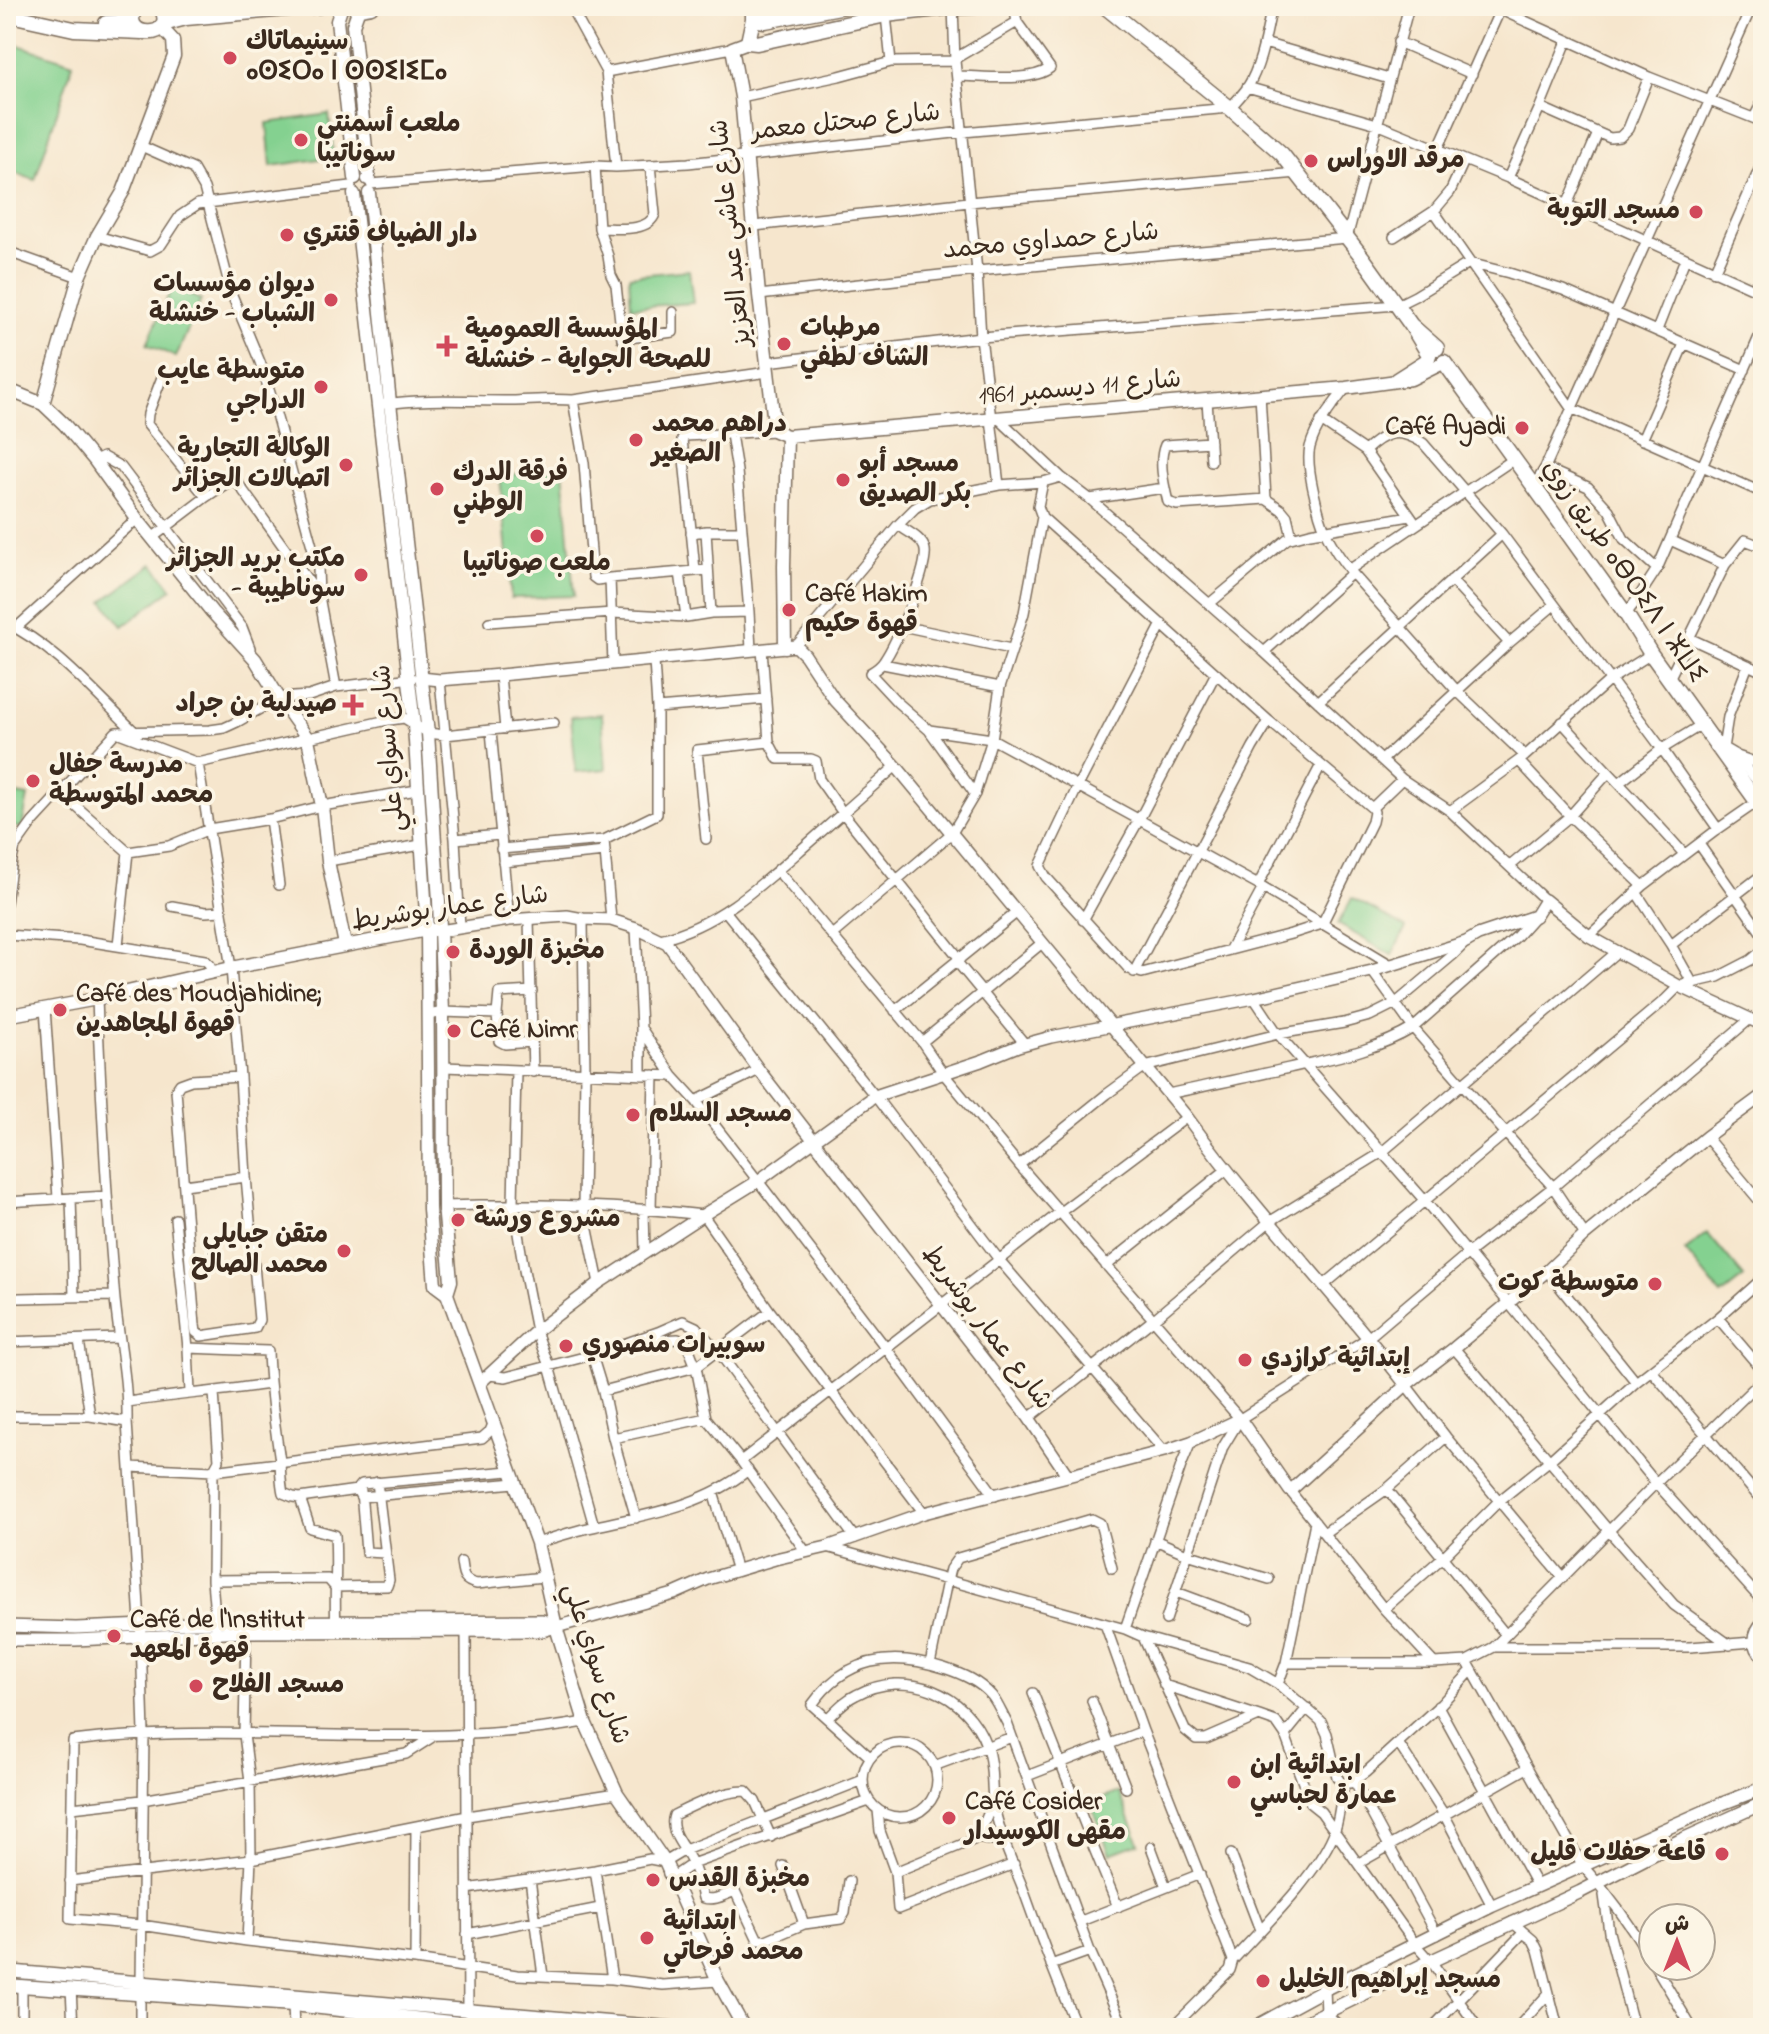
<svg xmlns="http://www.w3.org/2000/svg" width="1769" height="2034" font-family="'Indie Flower','Playpen Sans Arabic','Noto Sans Tifinagh',sans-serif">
<rect width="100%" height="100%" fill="#fcf5e5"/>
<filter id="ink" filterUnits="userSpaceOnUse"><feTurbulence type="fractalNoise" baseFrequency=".0125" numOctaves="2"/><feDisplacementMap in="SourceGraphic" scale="16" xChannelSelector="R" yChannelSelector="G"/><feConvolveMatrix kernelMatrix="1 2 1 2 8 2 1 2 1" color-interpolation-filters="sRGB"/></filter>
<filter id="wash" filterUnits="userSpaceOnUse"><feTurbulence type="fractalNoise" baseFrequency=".006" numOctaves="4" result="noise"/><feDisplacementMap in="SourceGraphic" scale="32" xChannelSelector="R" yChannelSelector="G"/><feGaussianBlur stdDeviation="1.8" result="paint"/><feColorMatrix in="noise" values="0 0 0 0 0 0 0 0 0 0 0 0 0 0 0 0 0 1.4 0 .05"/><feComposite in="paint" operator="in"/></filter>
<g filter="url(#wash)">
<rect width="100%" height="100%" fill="#f6e6cd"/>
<path fill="#84d190" stroke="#607e57" stroke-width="2" d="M15,44L73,63L35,180L6,170V72Z
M329,114L334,157L271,166L267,123Z
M689,270L693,303L631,307L629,276Z
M172,287L201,300L176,357L147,344Z
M563,469L574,596L511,598L500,476Z
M153,564L172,589L123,626L103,601Z
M602,714L606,769L576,772L571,717Z
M6,792L28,796L22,828L6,825Z
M1352,898L1406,928L1392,955L1338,924Z
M1707,1233L1744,1277L1721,1295L1685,1251Z
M1119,1792L1139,1843L1110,1854L1090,1803Z"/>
</g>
<g filter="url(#ink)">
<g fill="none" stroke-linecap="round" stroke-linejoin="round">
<g stroke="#7c6c5b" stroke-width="12">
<path id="minor" d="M570,6L606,72L616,167
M885,6L891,62
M953,6L955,61L977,271L981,337L999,485
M1492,6L1649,77L1763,122
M1398,42L1472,74
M1264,43L1389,79
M956,58L1017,22
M606,72L732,48
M958,76C982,76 1031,83 1050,68L1017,22L1014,6
M1247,87L1377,124L1508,178L1763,293
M741,97L839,76L891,62L955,61
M1540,107L1610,138L1620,137L1628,129L1649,77
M1754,118L1763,100
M141,146L193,169L204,188L232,295L260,362L271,396L318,568L319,596L336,687
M1438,149L1500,10
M595,166L599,228L608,256L611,275L616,285L622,339L673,332V312
M1508,178L1540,107L1567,41
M371,184L595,166L616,167L688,163L963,132L1230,108C1235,102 1242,95 1247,88C1262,64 1266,33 1272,6
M1567,205L1598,133
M1434,211L1571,408L1763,493
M754,226L969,202L1298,173
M599,228C616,228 648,233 655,214L650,165
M97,236L150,251L161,245L180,216L198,204L351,186
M1394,237L1434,211L1450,192L1464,161
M6,251L79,277
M1714,272L1763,161
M759,295L977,271L1347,238L1409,6
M1657,330L1685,259
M767,362L981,337L1397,305L1415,296L1469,263L1509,273L1563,290L1745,370
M164,372L148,414L147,424L206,497
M1346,388C1332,406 1316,425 1310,447C1305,466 1318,512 1325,531C1332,546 1342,561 1352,573L1456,690L1525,756
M1260,394L1266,499
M573,400L584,463L593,577L597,580L610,578
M1207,400L1211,461
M385,404C424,398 464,401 504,401C528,401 548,398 573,400L768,372
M998,418L1061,477L1090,499L1264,652L1402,779L1450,811L1545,900
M1321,421L1365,451L1413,520
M1642,440L1684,344
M1210,442L1165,445C1158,461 1164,485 1168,502L1177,505L1266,499L1282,510L1287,516L1292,537
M1365,451C1385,432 1398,427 1423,443L1502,534L1662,749L1718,829
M95,461L103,457L121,467L242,627L250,648
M1545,468L1588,487L1609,510L1624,539L1657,569
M1534,486L1545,468L1752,6
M1090,499L1164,488
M1042,517L1269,721L1372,808
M898,525C906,531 923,538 925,550C928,569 896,644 884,661C881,666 875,670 870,673L897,702L929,730L992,739L1258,885L1391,965
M706,531L711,613
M691,533L706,531H742
M152,538L206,497L230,481L237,482L319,596
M1670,540L1725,565
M695,570L682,439L686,436L775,431
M1349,570L1514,459
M680,572L686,617
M1451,580L1509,643
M1209,604L1287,539L1310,533L1410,516
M749,612L751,650
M1626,614L1636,601L1657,569L1763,328
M489,622L612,613L686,617L711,613L749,612L737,471L731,434
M6,623C56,647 93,692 133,730
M1162,624L1078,786L1040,866L1046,877L1129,969L1142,973L1291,934L1322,924L1372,822L1374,812L1372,808L1402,779
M902,626L1011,649
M16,628L137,519
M1689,638L1763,672
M796,646L898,525L915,508L930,499L999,485L1043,482
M1264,652L1352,573
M613,664L610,578L708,570
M883,664L1000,687
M500,675L505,729
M1669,679L1725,565L1745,540L1763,547
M440,680L455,839L460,927
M1318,702L1502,534
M657,708L766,699
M1562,722C1602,767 1645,809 1684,854
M929,730L975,794
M491,731L509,920
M119,733L198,763L383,721L404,718L428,733L445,735L554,723
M769,742L778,759H811L816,761L819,779L843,813L960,959
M1720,746L1737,756L1763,765
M1723,748L1728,717L1748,665
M1737,757L1763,788
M1382,760L1509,643L1554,605
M1519,761L1570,816L1643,886
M198,763L231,968L240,1077L246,1177L259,1320L255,1328L201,1336L196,1332L195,1325L176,1090L180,1084L191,1080L240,1077
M1619,783L1662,749L1701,725
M61,793L128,852L169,846L209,829L270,819L322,806L417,790
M1450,811L1525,756L1610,680L1651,654
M270,819L279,885
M455,839L500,835
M706,839L697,750L769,742L762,649
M1699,844L1763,935
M501,849L604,840
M328,861L421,845
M503,862L605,852
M1510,866L1570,816L1608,773
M777,870L922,1042L943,1073L1019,1165L1240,1419
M1258,885L1321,765
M1636,892L1671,945L1693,984
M6,903L12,860L15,847L33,822L116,732L210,730L224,728L237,722L279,698L309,696L336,687L412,678
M172,906L205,912L222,911
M726,912L875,1096L1000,1261L1164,1451
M529,919L533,1072
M583,919L585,1072L583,1206L599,1283
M611,920L604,840L657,814V708L654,661
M1083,920L1140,818L1216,673
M636,928L641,1028L673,1076L696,1101L758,1181L886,1348L995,1496
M6,935L80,940L205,960L210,965L211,973
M832,935L952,833L975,794L992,739L1000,687L1024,613L1042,517L1038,506L1043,482L1061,477
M1589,936L1643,886L1718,829L1757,802
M660,939C717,926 761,885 804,847C835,820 865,793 896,766
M118,945L128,852
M1671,945L1763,874
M1230,949L1263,888
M957,962L1025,1044
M1372,971L1413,1028L1553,1187L1585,1235
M1134,972L1253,747L1269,721
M1254,998L1278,1034L1425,1201L1656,1483L1763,1602
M97,999C101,1096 106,1192 114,1288C117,1332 128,1377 127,1422L141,1637L144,1734L141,1982
M45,1008L58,1198
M895,1011L1016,913
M497,1014L499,993L532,991
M429,1015L443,1012L497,1014L499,1041L505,1044L532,1042
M922,1042L1042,943
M444,1067L673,1076
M516,1071L513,1203L524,1270L536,1331L549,1366L594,1526
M641,1075V1028
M1168,1094C1209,1085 1249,1077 1289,1068C1332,1058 1375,1051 1413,1028L1517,936L1535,916
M696,1101L759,1070
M1706,1137L1763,1205
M1019,1165L1107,1094L1144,1067L1278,1034L1344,1023L1370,1016L1396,1003L1453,955L1466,942
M184,1185L246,1177
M71,1198L74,1296
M6,1202L107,1196
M444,1206C530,1203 617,1205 703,1215L770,1311L924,1513
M644,1209L645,1252
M651,1209L654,1075
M175,1219L188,1348L190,1393
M1106,1266L1226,1170
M1547,1271L1636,1382
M1324,1285L1666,999L1679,986L1718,977L1751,960L1763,950
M19,1298L114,1296
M1718,1318L1763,1371
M79,1340L90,1416
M646,1341L678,1339L687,1344L696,1367L706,1418L741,1461L806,1552
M6,1342L118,1338
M188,1348L268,1351C269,1386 274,1420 279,1454C281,1467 280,1480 283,1493L293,1497L300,1498L357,1490L362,1484L510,1471
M1454,1348L1609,1531L1674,1605L1730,1645
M1652,1371L1763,1502
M489,1375L506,1377L592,1355
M1406,1385L1446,1437L1563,1578
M603,1391L696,1367L770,1311
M214,1393L219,1460L213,1471L212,1580L216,1627
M127,1402C175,1395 222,1391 269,1384
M6,1416H90L127,1422
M1029,1418L1154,1319L1269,1222L1381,1153L1618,951
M613,1438L706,1418
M741,1461L1059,1213L1187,1117
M130,1467L213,1471L482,1438L490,1431L493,1424
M1387,1489L1506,1635
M357,1490L361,1497L515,1483
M361,1491L366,1552L385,1553
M1290,1491L1384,1609L1434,1663L1467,1661L1494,1647H1690L1753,1642
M713,1492L737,1571
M300,1498L310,1528L335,1535C337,1566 334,1597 336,1628
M636,1518L613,1438L603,1391L592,1355L658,1332L683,1321L696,1327L718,1351L855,1538
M1315,1522L1286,1663H1434
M1324,1533L1387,1489L1446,1437
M1155,1540L1187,1554L1269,1579
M537,1543C556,1537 576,1530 597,1526C650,1514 705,1505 748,1470
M827,1547L1125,1629L1143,1637L1249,1667L1278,1684L1321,1721L1327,1734L1337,1777L1344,1787C1339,1803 1340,1820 1333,1835C1315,1877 1264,1926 1233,1960L1230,1970L1172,2028
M461,1562C463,1575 462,1581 477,1584L543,1577
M212,1580L328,1579L335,1587L387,1586L389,1580L377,1482
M1176,1592L1249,1619
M1384,1609L1443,1557L1499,1501L1550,1460L1636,1382L1718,1318L1763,1278
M1166,1620L1223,1447L1240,1419L1369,1337L1467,1254L1553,1187L1750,1019
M1763,1621C1751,1632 1751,1647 1763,1658
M1105,1624L1143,1731L1233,1960
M1125,1629L1181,1466L1191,1442
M466,1631L468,2013
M246,1632L244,1735L250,1781L251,1859L247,1941
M1143,1637L1185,1730L1196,1739H1206L1259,1716L1276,1722L1285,1735L1311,1804L1321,1812L1413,1941L1431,1961L1478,2028
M1494,1647L1656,1483L1763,1379
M1467,1661L1583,1866C1609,1895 1633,1928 1653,1962
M930,1664L947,1581L950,1569L958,1558L1092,1519L1100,1523L1112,1568
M1278,1684L1286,1663
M1164,1685L1259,1716
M1033,1693L1086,1827
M1092,1701L1126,1788
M1438,1706L1537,1886
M828,1718C837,1709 845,1700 856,1695C906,1668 967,1693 986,1745C993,1763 991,1781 993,1799C994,1813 1000,1828 1004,1841C1009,1856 1016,1871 1022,1886C1039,1934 1057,1981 1077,2028
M585,1722C416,1752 243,1720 73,1741L70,1919L141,1925L247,1941L415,1960L517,1975L612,1979L663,1985L718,1981
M1285,1735L1307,1708
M1398,1743L1445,1816L1492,1906
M863 1780a37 37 0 1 1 74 0a37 37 0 1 1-74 0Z
M870,1757L812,1705C845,1657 891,1651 944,1668C962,1674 979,1681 992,1696C998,1704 1002,1714 1007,1723L1090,1951L1124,2028
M934,1766L1012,1737
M1027,1776L1143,1731
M1354,1781L1437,1935
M1350,1783L1366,1772L1441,1704L1472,1670
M72,1808L142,1800L406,1754L431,1738
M878,1810L880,1831L895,1872L978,1838L1004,1843
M771,1837L755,1801L746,1791C722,1791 696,1804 674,1815C668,1832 684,1846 691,1861C697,1873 700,1886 703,1898C716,1901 724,1895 735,1891L758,1940H766L804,1924L841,1919L845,1913L849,1881
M978,1838L993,1802
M1093,1846L1118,1907
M1151,1847L1166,1887
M1231,1854L1260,1930
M1359,1863L1527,1768
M783,1866L804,1924
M595,1870L612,1979
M895,1872L898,1909L1014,1864
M668,1874L673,1877L692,1864L869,1801
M530,1879L543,1976
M70,1881L251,1859L467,1816L617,1793
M467,1889L595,1870L650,1859L665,1862L685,1850L863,1780
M1604,1895L1609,1932L1634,2028
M1081,1921L1200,1874
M467,1934L600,1908
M1533,1940L1538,1950L1558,2028
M415,1960L416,1826
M1051,1965L1090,1951
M1655,1966L1692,2028
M22,1987V2028
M71,1988L73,2028
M1325,1989L1326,2013L1341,2028
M293,2005L294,2028
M140,2028V1994
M1432,2028L1523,1933L1533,1940L1512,1922
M1517,2028L1549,1993"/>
</g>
<g stroke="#7c6c5b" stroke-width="14">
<path id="tertiary" d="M421,678L440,680L500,675L796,646L805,655L834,699L896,766L1187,1117C1255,1211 1335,1294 1406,1385
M440,931L509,920L567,916L583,919L611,920L636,928L667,943L759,1070L1029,1418L1068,1476
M480,1383L536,1331L599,1283L703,1215L758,1181L875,1096L981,1061L1018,1046L1051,1037L1254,998L1372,971L1466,942L1478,935L1535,916L1545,900L1589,936L1679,986L1763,1025
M6,1626L76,1628L216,1622L542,1620L556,1627
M6,1640H75L246,1632L542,1631L674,1594L708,1579L775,1559L827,1547L924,1513L1164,1451L1191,1442L1240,1419L1290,1491L1406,1385L1454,1348L1547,1271L1585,1235L1706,1137L1763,1095"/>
</g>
<g stroke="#7c6c5b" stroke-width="15">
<path id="secondary" d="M342,6L337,21L355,178
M359,8L353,25L369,177L368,179
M748,42L732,48L741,97L759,295L775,431L787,436L1346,388L1411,379L1439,365
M369,193L390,403L428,733L433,812L439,901L443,1012L444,1206L451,1281L447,1294
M354,194L414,725L427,930L429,1209L435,1285L447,1294L537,1543L556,1627L585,1722L617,1793L665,1862L718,1981L744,2028
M1396,379L1429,358
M6,389L43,404L64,424L95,461L137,519L212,612L255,659L279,698L308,739L322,806L328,861L345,945
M43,404L79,277L97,236L123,192L174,56L173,40L161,27
M785,647L784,566L787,436
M6,1016L97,999L231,968L427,930H434
M6,1971L679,2028
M6,1985L293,2005L469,2024L535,2028
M1253,2028L1325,1989L1492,1906L1721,1804L1763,1788
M1294,2028L1431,1961L1580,1892L1679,1841L1763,1803"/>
</g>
<g stroke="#7c6c5b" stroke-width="17">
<path id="primary" d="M137,6C114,40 182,42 160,6
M353,6L359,8L371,6
M753,6V19L748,42L757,43L886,15L946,8L988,6
M1104,6L1230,108L1282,154L1363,258L1411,325
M6,14L74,29L142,32
M753,19L765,21L845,6
M106,23L121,22L132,17
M163,24L186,18L319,6
M1429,355L1411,325L1437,348
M1444,362L1626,614L1651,654L1763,810"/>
</g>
<use href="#minor" stroke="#fff" stroke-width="9"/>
<use href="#tertiary" stroke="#fff" stroke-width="11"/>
<use href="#secondary" stroke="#fff" stroke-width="12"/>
<use href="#primary" stroke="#fff" stroke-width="14"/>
</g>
</g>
<g fill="#d1495b" stroke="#fcf5e5" stroke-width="3">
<circle cx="230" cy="58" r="8"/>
<circle cx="301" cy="140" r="8"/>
<circle cx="1311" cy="161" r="8"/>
<circle cx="1696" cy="212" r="8"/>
<circle cx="287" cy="235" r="8"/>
<circle cx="331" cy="300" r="8"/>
<circle cx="784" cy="344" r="8"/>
<path d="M443 334h8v8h8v8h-8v8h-8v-8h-8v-8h8z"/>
<circle cx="321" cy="387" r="8"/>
<circle cx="1522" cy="428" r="8"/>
<circle cx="636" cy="440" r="8"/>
<circle cx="346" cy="465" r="8"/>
<circle cx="843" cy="480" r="8"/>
<circle cx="437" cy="489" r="8"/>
<circle cx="537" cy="536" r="8"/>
<circle cx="361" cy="575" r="8"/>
<circle cx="789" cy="610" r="8"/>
<path d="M349 693h8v8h8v8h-8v8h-8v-8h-8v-8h8z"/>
<circle cx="33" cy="781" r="8"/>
<circle cx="453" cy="952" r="8"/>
<circle cx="60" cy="1010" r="8"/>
<circle cx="454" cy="1031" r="8"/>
<circle cx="633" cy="1115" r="8"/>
<circle cx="458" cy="1220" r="8"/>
<circle cx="344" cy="1251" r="8"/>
<circle cx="1655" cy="1284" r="8"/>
<circle cx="566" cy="1346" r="8"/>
<circle cx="1245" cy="1360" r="8"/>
<circle cx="114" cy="1636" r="8"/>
<circle cx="196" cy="1686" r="8"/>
<circle cx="1234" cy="1782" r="8"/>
<circle cx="949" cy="1818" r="8"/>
<circle cx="1722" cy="1854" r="8"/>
<circle cx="653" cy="1880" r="8"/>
<circle cx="647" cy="1938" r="8"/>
<circle cx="1263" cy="1981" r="8"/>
</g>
<g text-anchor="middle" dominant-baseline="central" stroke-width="7" stroke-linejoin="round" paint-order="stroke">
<g font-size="26" font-weight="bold" fill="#3b2a1e" stroke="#fcf5e5" text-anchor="start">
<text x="246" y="43">سينيماتاك<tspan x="246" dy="30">ⴰⵙⵉⵔⴰ ⵏ ⵙⵙⵉⵏⵉⵎⴰ</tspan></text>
<text x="317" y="125">ملعب أسمنتي<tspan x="317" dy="30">سوناتيبا</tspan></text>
<text x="1327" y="161">مرقد الاوراس</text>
<text x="1680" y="212" text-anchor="end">مسجد التوبة</text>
<text x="303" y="235">دار الضياف قنتري</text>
<text x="315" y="285" text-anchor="end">ديوان مؤسسات<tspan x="315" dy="30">الشباب - خنشلة</tspan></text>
<text x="800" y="329">مرطبات<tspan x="800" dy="30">الشاف لطفي</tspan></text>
<text x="465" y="331">المؤسسة العمومية<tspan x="465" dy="30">للصحة الجواية - خنشلة</tspan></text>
<text x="305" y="372" text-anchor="end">متوسطة عايب<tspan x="305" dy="30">الدراجي</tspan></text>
<text x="652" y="425">دراهم محمد<tspan x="652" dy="30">الصغير</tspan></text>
<text x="1506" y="428" text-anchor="end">Café Ayadi</text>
<text x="330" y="450" text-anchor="end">الوكالة التجارية<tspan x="330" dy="30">اتصالات الجزائر</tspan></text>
<text x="859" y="465">مسجد أبو<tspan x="859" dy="30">بكر الصديق</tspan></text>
<text x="453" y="474">فرقة الدرك<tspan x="453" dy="30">الوطني</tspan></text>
<text x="345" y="560" text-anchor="end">مكتب بريد الجزائر<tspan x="345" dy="30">- سوناطيبة</tspan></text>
<text x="537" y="564" text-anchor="middle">ملعب صوناتيبا</text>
<text x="805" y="595">Café Hakim<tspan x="805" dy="30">قهوة حكيم</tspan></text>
<text x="337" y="705" text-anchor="end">صيدلية بن جراد</text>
<text x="49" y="766">مدرسة جفال<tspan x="49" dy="30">محمد المتوسطة</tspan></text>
<text x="469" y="952">مخبزة الوردة</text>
<text x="76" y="995">Café des Moudjahidine;<tspan x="76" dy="30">قهوة المجاهدين</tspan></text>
<text x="470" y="1031">Café Nimr</text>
<text x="649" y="1115">مسجد السلام</text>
<text x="474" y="1220">مشروع ورشة</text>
<text x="328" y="1236" text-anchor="end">متقن جبايلي<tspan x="328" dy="30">محمد الصالح</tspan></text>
<text x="1639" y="1284" text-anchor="end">متوسطة كوت</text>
<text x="582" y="1346">سوبيرات منصوري</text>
<text x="1261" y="1360">إبتدائية كرازدي</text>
<text x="130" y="1621">Café de l'Institut<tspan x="130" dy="30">قهوة المعهد</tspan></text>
<text x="212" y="1686">مسجد الفلاح</text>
<text x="1250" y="1767">ابتدائية ابن<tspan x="1250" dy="30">عمارة لحباسي</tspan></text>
<text x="965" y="1803">Café Cosider<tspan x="965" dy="30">مقهى الكوسيدار</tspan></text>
<text x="1706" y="1854" text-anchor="end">قاعة حفلات قليل</text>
<text x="669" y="1880">مخبزة القدس</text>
<text x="663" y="1923">ابتدائية<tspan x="663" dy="30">محمد فرحاتي</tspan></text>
<text x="1279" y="1981">مسجد إبراهيم الخليل</text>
</g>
<g font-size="26" fill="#3b2a1e" stroke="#fcf5e5">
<text transform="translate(846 123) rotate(-6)">شارع صحتل معمر</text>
<text transform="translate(732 233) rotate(-96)">شارع عاشي عبد العزيز</text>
<text transform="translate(1051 242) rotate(-5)">شارع حمداوي محمد</text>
<text transform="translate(1080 389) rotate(-5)">شارع 11 ديسمبر 1961</text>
<text transform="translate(1623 572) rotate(55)">طريق زوي ⴰⴱⵔⵉⴷ ⵏ ⵣⵡⵉ</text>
<text transform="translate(390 748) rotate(-95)">شارع سواي علي</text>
<text transform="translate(450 909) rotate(-8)">شارع عمار بوشريط</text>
<text transform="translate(986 1328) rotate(53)">شارع عمار بوشريط</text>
<text transform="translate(595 1664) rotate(72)">شارع سواي علي</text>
</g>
</g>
<rect width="1769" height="2034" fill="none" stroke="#fcf5e5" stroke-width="32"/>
<g transform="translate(1677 1942)"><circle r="38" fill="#fcf5e5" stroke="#afa495" stroke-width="2"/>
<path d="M0-6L14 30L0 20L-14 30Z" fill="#d1495b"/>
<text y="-12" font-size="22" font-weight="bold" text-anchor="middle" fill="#3b2a1e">ش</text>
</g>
</svg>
